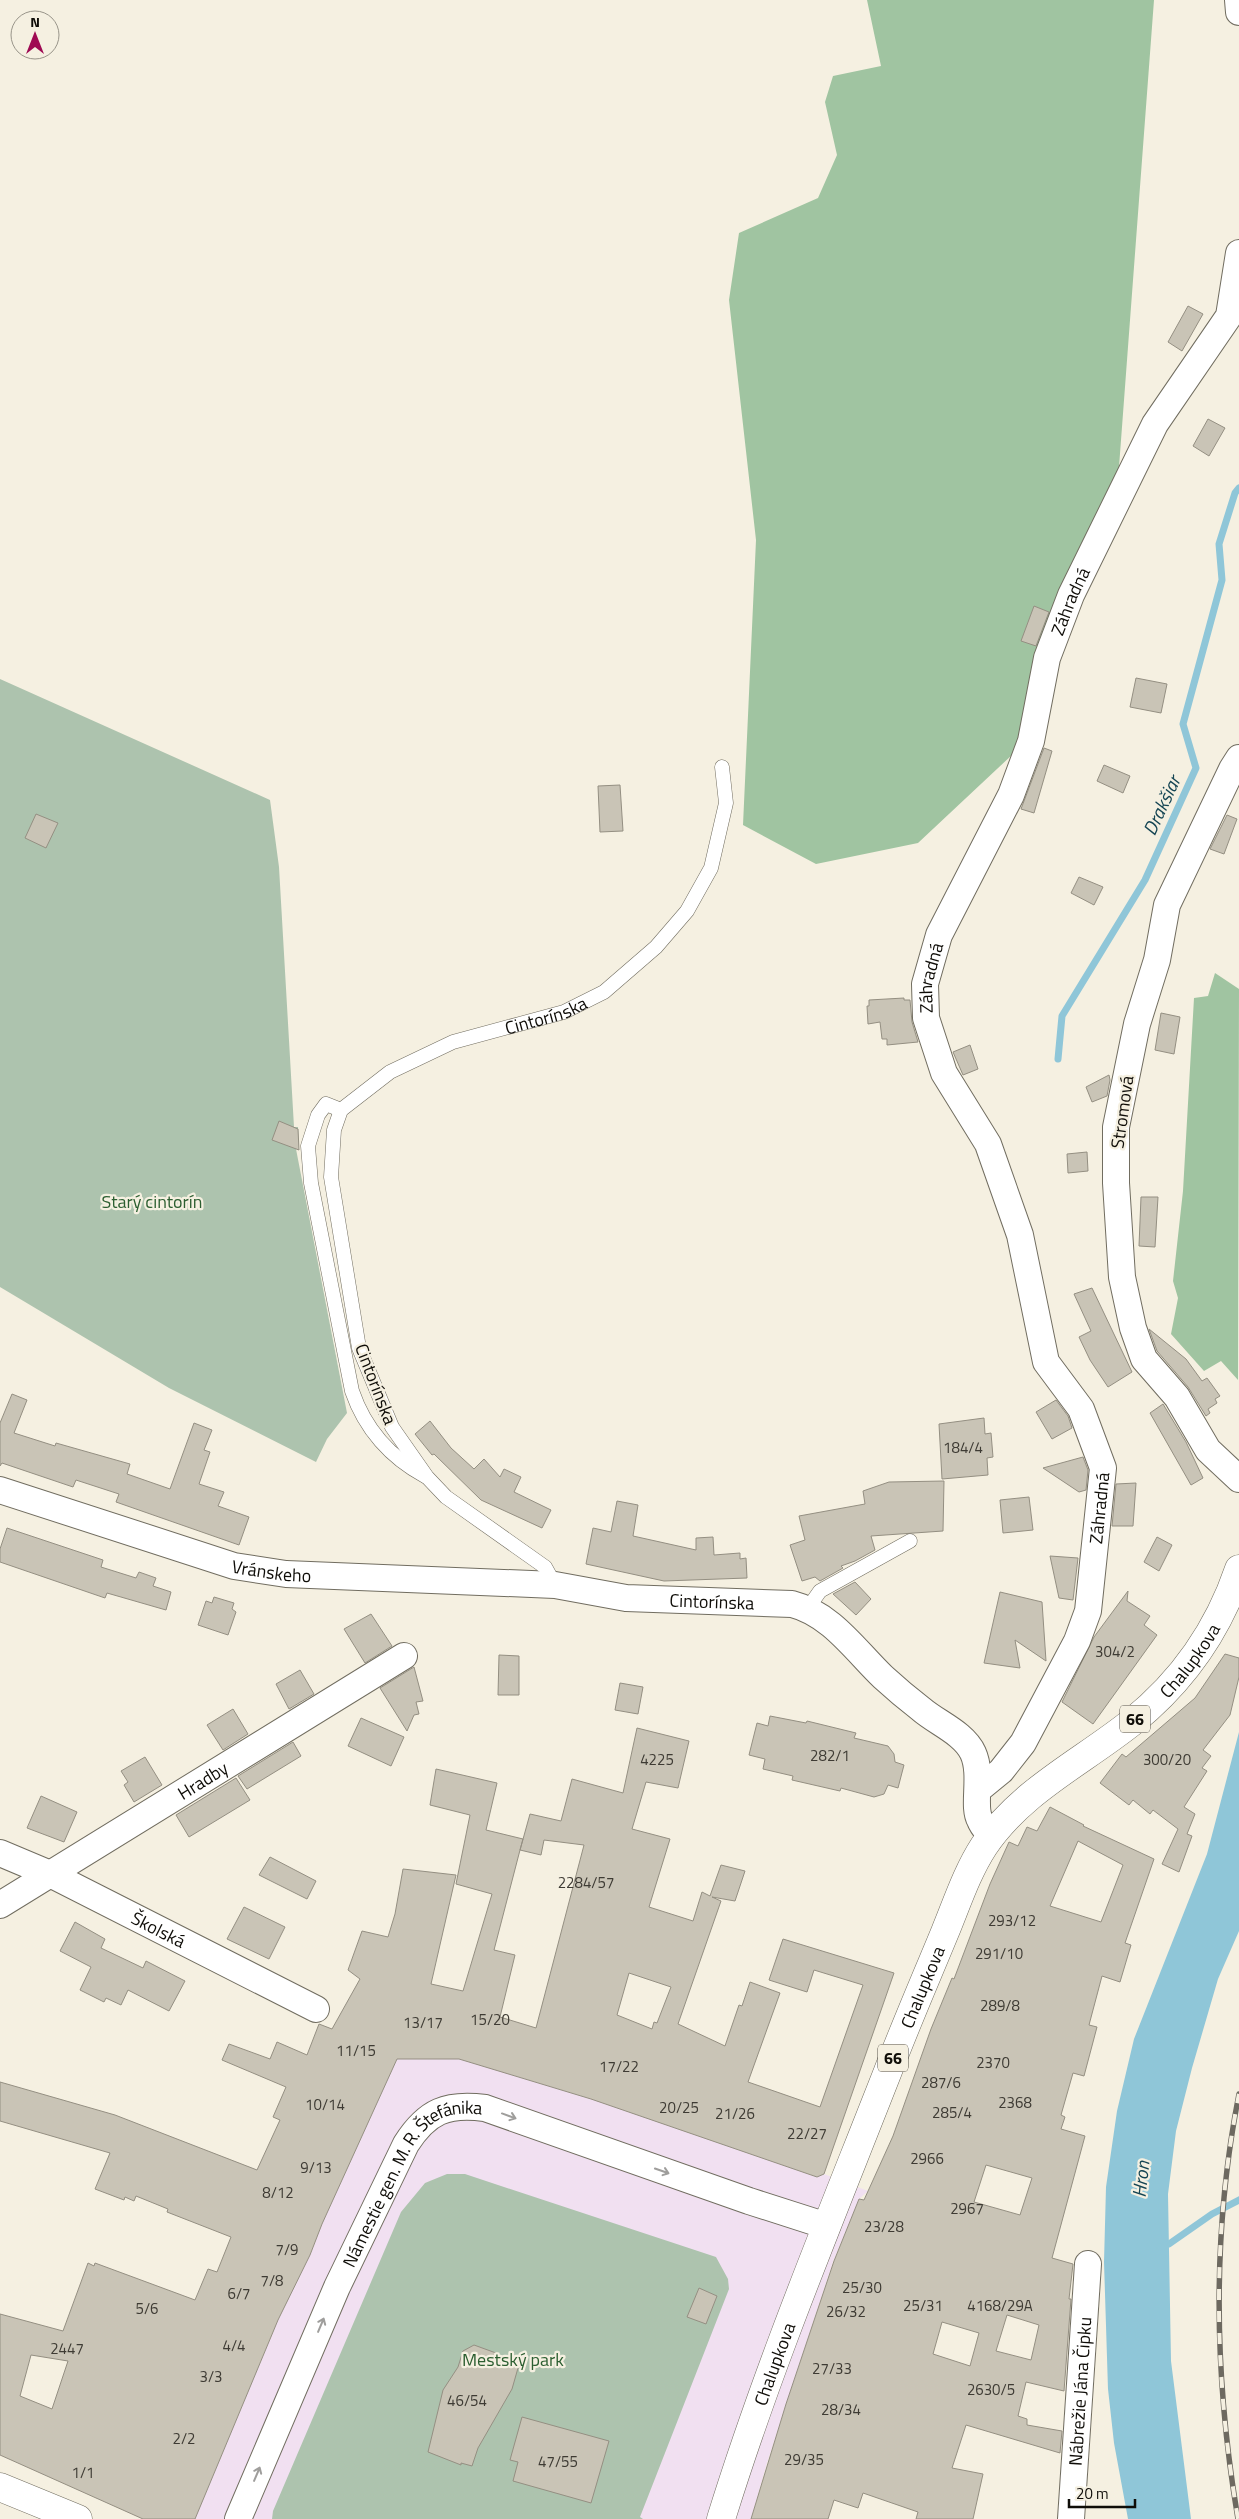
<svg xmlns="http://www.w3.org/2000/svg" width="1239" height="2519" font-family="'Titillium Web',sans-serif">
<rect width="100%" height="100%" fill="#f5f0e1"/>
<path fill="#f1e0f1" d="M431,2050L591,2099L817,2177L824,2174L868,2191L859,2199L833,2262L767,2463L751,2519H195L278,2320L312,2251L322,2224L397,2059Z"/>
<path fill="#adc3ae" d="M0,679L270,800L279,867L294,1127H298L299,1150L296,1149L347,1413L327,1439L316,1462L169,1388L0,1287Z
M447,2174H465L716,2257L728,2279L729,2289L640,2517L643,2519H272L273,2511L401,2212L425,2183Z"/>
<path fill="#a0c4a1" d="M867,0H1154L1119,467L1013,754L918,843L816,864L743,825L756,540L729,300L739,233L818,198L837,155L825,102L833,76L881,66Z
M1215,973L1239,989L1238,1380L1221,1361L1204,1371L1171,1334L1178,1298L1173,1281L1183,1191L1194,998L1208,996Z"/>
<path fill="#8fc6d8" d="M1239,1732V1931L1218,1979L1192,2068L1176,2131L1168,2194L1171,2361L1191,2519H1128L1114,2443L1108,2389L1104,2262L1106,2187L1117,2111L1134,2039L1207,1854Z"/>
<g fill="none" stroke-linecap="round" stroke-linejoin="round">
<path stroke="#8fc6d8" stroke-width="7" d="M1058,1059L1062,1016L1145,880L1196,768L1183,724L1222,580L1219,544L1235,493L1239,488
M1160,2247L1169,2244L1212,2214L1239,2200"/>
</g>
<path fill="#c9c4b6" stroke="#948f82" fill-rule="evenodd" d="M1188,306L1203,314L1182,351L1168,342Z
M1208,419L1225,428L1209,456L1193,446Z
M1034,606L1049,612L1036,646L1021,641Z
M1136,678L1167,684L1161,713L1130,707Z
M1044,748L1052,751L1034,813L1021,809Z
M1104,765L1130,776L1123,793L1097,781Z
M620,785L623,831L600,832L598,786Z
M36,814L58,823L46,848L25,838Z
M1227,815L1237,819L1224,854L1210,849Z
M1079,877L1103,887L1094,905L1071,893Z
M904,998V1000H910L912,1022L918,1042L887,1045V1039H882L880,1022L868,1024L867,1006H869V1000Z
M1161,1013L1180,1017L1174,1054L1155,1050Z
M970,1045L978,1069L963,1075L953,1052Z
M1109,1075L1110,1080L1107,1096L1092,1102L1086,1087Z
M279,1121L298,1129L299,1150L272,1140Z
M1087,1152L1088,1171L1068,1173L1067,1154Z
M1141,1197H1158L1155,1247L1139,1246Z
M1092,1288L1132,1372L1108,1387L1090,1360L1079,1337L1091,1331L1074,1294Z
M1149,1329L1186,1359L1202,1381L1207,1378L1220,1396L1215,1399L1217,1403L1208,1409L1210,1413L1206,1416L1188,1387L1157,1351Z
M12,1394L27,1400L14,1433L55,1446L56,1443L130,1464L127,1474L170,1489L194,1423L212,1430L204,1450L210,1452L199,1484L224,1492L218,1506L249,1517L239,1545L116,1502L119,1494L76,1480L73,1487L2,1463L0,1466V1423Z
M1056,1400L1068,1416L1072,1428L1052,1439L1036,1412Z
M1163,1404L1186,1442L1203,1478L1191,1485L1150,1413Z
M984,1418L985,1434L991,1433L993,1457L987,1458L988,1475L942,1479L939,1424Z
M430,1421L451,1448L474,1469L484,1459L500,1477L504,1469L521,1477L514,1492L551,1510L542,1528L481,1500L434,1454L432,1455L415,1434Z
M1083,1457L1088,1470L1086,1490L1079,1492L1043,1468Z
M944,1481L943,1531L871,1536L875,1550L855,1561L841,1566L843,1568L820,1581L815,1577L802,1581L790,1545L805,1540L799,1516L865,1504L863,1491L889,1482Z
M1136,1483L1133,1526H1112L1116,1484Z
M1029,1497L1033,1530L1003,1533L1000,1500Z
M617,1501L638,1505L633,1536L696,1550V1538L713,1537L714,1555L740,1553V1559L746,1558L747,1578L664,1581L586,1564L593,1528L611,1532Z
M7,1528L103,1560L101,1567L136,1578L139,1572L156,1578L153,1586L171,1592L166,1610L107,1593L105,1598L0,1562V1549Z
M1157,1537L1172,1545L1159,1571L1144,1562Z
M1050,1556L1078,1558L1073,1600L1059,1598Z
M855,1582L871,1599L856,1615L833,1594Z
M1128,1591L1127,1601L1150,1616L1144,1625L1157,1635L1093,1724L1062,1702L1094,1637Z
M1000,1592L1042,1602L1046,1661L1015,1640L1020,1668L984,1663Z
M214,1597L234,1603L232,1609L236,1612L228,1635L198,1625L206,1601L212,1603Z
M371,1614L392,1646L365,1663L344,1629Z
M1225,1654L1239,1658V1677L1230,1715L1203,1750L1211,1756L1202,1768L1207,1771L1184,1807L1195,1814L1187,1834L1192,1836L1179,1872L1162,1864L1178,1829L1153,1810L1150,1814L1133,1800L1129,1805L1100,1783L1122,1754L1126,1757L1195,1698Z
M499,1655L519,1656V1695H498Z
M414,1667L423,1701L416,1702L419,1714L414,1715L407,1731L380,1688Z
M300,1670L314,1694L289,1709L276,1684Z
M620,1683L643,1687L638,1714L615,1710Z
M233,1709L248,1734L223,1750L207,1725Z
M770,1716L806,1723L807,1721L856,1733L854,1738L888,1746L894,1754L895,1762L904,1765L898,1788L888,1785L884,1794L874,1797L841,1788L840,1791L792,1780L793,1776L763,1769L765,1759L749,1755L757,1723L768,1726Z
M361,1718L404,1737L391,1766L348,1746Z
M637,1728L689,1741L678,1788L646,1782L632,1829L670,1839L649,1907L693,1921L702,1892L710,1896L721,1865L745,1871L735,1901L712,1897L721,1901L678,2024L725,2046L739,2005L742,2006L750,1982L780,1993L748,2082L820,2107L863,1985L814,1970L807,1992L769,1980L783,1939L894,1973L824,2174L817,2177L591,2099L459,2059H397L322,2224L310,2255L278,2320L195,2519H143L0,2455V2314L63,2331L88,2263L94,2266L95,2263L195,2300L208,2269L217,2272L231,2237L167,2212L168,2209L136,2196L134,2201L125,2197L124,2200L95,2189L110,2153L0,2121V2082L115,2115L257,2170L280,2120L273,2117L286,2087L222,2060L229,2044L270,2059L277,2042L307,2055L319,2024L332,2029L360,1979L348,1970L362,1931L388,1937L395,1914L403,1869L456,1875L431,1984L463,1991L492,1894L456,1884L470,1815L430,1805L436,1769L497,1783L486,1830L523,1839L520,1850L530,1814L561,1821L572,1779L623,1793ZM544,1840L584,1845L536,2028L500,2017L515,1955L494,1950L520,1850L541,1855ZM629,1973L671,1987L657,2023L654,2022L652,2029L617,2015ZM31,2355L68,2361L52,2409L20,2396Z
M293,1742L301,1756L247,1789L238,1776Z
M145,1757L162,1785L134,1802L124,1785L128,1782L121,1771Z
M236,1778L250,1800L189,1837L176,1815Z
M41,1796L77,1812L64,1842L27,1828Z
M1050,1807L1084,1825L1083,1826L1154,1859L1125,1943L1131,1945L1120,1982L1102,1976L1089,2025L1097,2027L1084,2076L1073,2073L1061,2115L1065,2117L1061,2129L1085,2136L1052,2258L1073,2264L1069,2299H1071L1064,2391L1026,2382L1018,2416L1027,2419V2425L1062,2431L1060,2453L966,2425L952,2468L983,2474L973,2519H916L918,2512L863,2493L858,2508L834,2500L828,2519H751L786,2404L834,2261L859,2199L864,2200L893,2136L931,2029L952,1978L954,1979L990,1884L1009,1842L1018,1846L1027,1827L1037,1831ZM1078,1841L1123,1865L1101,1922L1050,1906ZM986,2165L1032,2178L1020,2215L974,2202ZM1007,2315L1039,2325L1031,2360L996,2351ZM942,2322L979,2333L970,2366L933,2354Z
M270,1857L316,1881L307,1899L259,1875Z
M244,1907L285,1927L269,1959L227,1939Z
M75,1922L105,1939L101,1948L143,1968L146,1961L185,1981L169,2011L128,1990L121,2005L106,1998L104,2002L80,1990L91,1967L60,1951Z
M699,2288L717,2296L706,2324L687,2317Z
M474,2345L496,2353L493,2360L518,2368L512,2389L478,2448L472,2466L461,2463V2465L428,2452L443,2390L458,2367L463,2351Z
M522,2417L609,2441L591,2503L513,2481L518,2462L510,2460Z"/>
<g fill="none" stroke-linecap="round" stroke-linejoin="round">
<g stroke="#716d60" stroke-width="15">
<g id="service">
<path d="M341,1110L326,1104L318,1115L308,1146L311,1183L352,1391C365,1429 391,1458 425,1476"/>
<path id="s1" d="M555,1585L545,1567L446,1497L427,1477L392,1427L359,1348L331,1177L334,1130L341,1110L390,1072L453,1042L564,1012L604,992L656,947L687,911L711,868L726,803L722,767"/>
<path d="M808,1608L820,1591L910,1541"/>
</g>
</g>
<g stroke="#716d60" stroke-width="28">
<g id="minor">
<path d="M1238,0L1239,12"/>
<path d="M1239,758L1232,769L1167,905L1157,960L1137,1024L1116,1127V1183L1122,1277L1133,1328L1144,1359L1177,1397L1208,1450L1239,1479"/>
<path id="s2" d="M0,1490L234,1566L286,1574L555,1585L626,1598L792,1604C831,1614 855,1650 883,1677C895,1688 908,1699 921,1709C937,1723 964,1733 973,1753C983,1775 972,1806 980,1820C982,1826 987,1831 991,1836"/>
<path id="s3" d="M979,1789L1001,1771L1023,1743L1077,1641L1088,1611L1103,1468L1081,1409L1046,1362L1020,1235L988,1144L944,1073L926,1018L925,984L939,935L1011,795L1031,741L1047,658L1071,595L1155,424L1229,316L1239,253"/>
<path id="s4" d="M0,1853L50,1874L316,2009"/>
<path id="s5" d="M0,1905L404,1656"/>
<path id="s6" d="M238,2519L337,2287L406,2144C427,2111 447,2103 485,2108L749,2201L827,2226"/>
<path id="s7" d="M1071,2519L1088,2264"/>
</g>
</g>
<g stroke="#716d60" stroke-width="29">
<g id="primary">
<path d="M0,2487L78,2519"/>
<path id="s8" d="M721,2519C768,2367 830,2219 888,2071C906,2024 926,1978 945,1932C957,1903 967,1872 984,1846C1021,1791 1082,1762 1132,1722C1183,1681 1218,1631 1239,1569"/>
</g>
</g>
<use href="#service" stroke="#fff" stroke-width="14"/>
<use href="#minor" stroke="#fff" stroke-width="26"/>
<use href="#primary" stroke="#fff" stroke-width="28"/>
<g stroke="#6d6960" stroke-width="5.5">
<path id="rail" d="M1238,2519C1214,2377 1211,2236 1239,2094"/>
</g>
<use href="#rail" stroke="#f5f0e1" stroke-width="4" stroke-dasharray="11" stroke-linecap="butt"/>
</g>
<defs><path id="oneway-shaft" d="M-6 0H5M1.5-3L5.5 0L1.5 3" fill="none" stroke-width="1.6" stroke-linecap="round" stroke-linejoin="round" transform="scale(1.25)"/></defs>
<g stroke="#9f9e9c">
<use href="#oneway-shaft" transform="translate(509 2116) rotate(20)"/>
<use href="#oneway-shaft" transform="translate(662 2171) rotate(19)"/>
<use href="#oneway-shaft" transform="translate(321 2325) rotate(-67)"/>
<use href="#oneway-shaft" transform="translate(257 2474) rotate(-67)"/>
</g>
<g text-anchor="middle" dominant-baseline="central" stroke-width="4.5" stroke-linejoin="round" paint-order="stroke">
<g font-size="15" fill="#3e3b34">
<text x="963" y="1447">184/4</text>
<text x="1115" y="1651">304/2</text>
<text x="830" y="1755">282/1</text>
<text x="657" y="1759">4225</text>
<text x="1167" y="1759">300/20</text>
<text x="586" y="1882">2284/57</text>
<text x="1012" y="1920">293/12</text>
<text x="999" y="1953">291/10</text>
<text x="1000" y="2005">289/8</text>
<text x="490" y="2019">15/20</text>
<text x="423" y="2022">13/17</text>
<text x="356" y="2050">11/15</text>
<text x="993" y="2062">2370</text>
<text x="619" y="2066">17/22</text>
<text x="941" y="2082">287/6</text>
<text x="1015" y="2102">2368</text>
<text x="325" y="2104">10/14</text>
<text x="679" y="2107">20/25</text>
<text x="952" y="2112">285/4</text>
<text x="735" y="2113">21/26</text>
<text x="807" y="2133">22/27</text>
<text x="927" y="2158">2966</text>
<text x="316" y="2167">9/13</text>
<text x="278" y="2192">8/12</text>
<text x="967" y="2208">2967</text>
<text x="884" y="2226">23/28</text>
<text x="287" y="2249">7/9</text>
<text x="272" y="2280">7/8</text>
<text x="862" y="2287">25/30</text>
<text x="239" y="2293">6/7</text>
<text x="923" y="2305">25/31</text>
<text x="1000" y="2305">4168/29A</text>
<text x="147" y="2308">5/6</text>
<text x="846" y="2311">26/32</text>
<text x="234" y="2345">4/4</text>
<text x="67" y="2348">2447</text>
<text x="832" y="2368">27/33</text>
<text x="211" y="2376">3/3</text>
<text x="991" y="2389">2630/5</text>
<text x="467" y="2400">46/54</text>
<text x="841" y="2409">28/34</text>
<text x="184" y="2438">2/2</text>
<text x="804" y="2459">29/35</text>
<text x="558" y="2461">47/55</text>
<text x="83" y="2472">1/1</text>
</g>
<g fill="#f5f0e1" stroke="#545149" stroke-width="1">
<rect x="1120" y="1705.5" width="30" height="27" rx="4"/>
<rect x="878" y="2044.5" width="30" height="27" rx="4"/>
</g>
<g font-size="16" font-weight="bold" fill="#0f0d08">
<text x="1135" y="1719">66</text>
<text x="893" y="2058">66</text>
</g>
<g font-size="18" fill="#0f0d08" stroke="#f5f0e1">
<text stroke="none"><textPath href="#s3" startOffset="1290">Záhradná</textPath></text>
<text stroke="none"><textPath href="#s3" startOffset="885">Záhradná</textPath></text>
<text stroke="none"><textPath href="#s1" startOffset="786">Cintorínska</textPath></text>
<text transform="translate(1122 1112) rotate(-82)">Stromová</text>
<text transform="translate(376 1384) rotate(69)">Cintorínska</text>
<text stroke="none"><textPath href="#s3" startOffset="315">Záhradná</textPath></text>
<text stroke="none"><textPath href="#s2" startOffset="284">Vránskeho</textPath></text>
<text stroke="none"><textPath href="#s2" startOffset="726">Cintorínska</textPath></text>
<text stroke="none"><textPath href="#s8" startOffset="1002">Chalupkova</textPath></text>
<text stroke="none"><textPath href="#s5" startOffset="238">Hradby</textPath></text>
<text stroke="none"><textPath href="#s4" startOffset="176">Školská</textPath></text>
<text stroke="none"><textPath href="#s8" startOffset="569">Chalupkova</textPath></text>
<text stroke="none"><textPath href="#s6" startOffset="389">Námestie gen. M. R. Štefánika</textPath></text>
<text stroke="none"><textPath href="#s8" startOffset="164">Chalupkova</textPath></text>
<text stroke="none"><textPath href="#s7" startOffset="128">Nábrežie Jána Čipku</textPath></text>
</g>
<g font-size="18" fill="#2b5e30" stroke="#f5f0e1">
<text x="152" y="1201">Starý cintorín</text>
<text x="513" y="2359">Mestský park</text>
</g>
<g font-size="19" font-style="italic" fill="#154553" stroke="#f5f0e1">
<text transform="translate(1161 805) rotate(-65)">Drakšiar</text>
<text transform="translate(1140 2179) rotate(-84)">Hron</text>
</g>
</g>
<g transform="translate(35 35)"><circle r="24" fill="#f5f0e1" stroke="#99958a"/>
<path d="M0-4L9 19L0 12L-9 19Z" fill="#9f0a53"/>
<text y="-8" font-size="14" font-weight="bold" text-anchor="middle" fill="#0f0d08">N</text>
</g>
<path d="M1069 2499v8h66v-8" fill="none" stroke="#0f0d08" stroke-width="2.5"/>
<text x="1076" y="2499" font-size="15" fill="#0f0d08" stroke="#f5f0e1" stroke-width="4" paint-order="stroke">20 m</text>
</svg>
